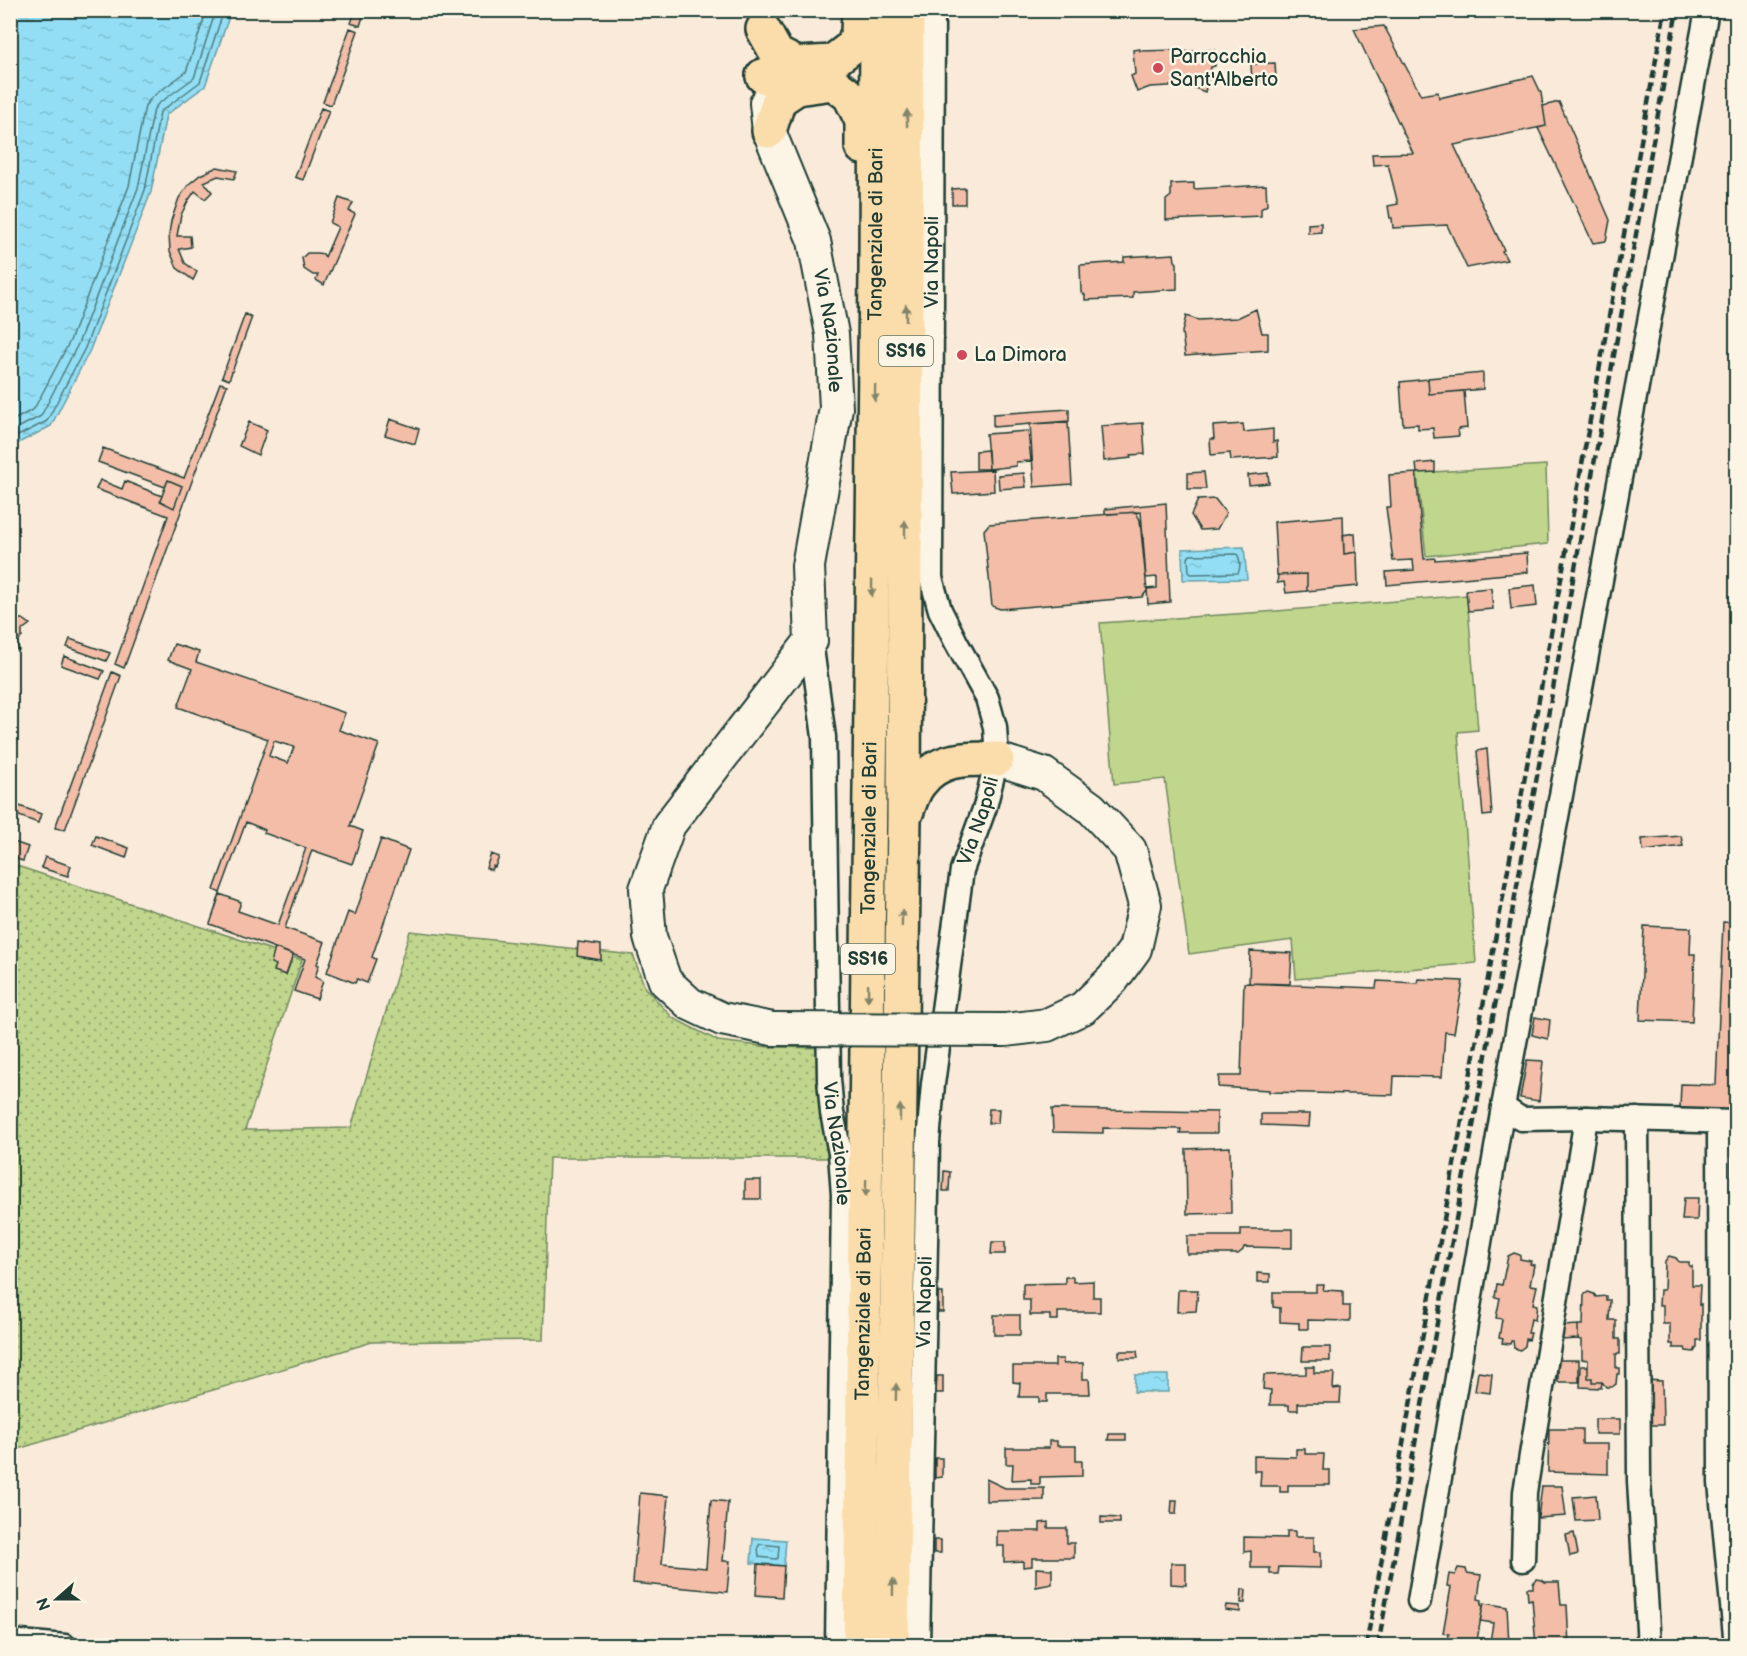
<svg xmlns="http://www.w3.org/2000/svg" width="1747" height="1656" font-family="'Balsamiq Sans',sans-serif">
<defs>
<pattern id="grass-dots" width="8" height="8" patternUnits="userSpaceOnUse" patternTransform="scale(1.5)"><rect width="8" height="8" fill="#c0d68c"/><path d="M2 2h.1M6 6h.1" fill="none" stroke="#9baf73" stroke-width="1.8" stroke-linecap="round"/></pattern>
<pattern id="water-ripples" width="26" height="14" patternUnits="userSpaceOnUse" patternTransform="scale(1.5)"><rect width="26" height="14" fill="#93def4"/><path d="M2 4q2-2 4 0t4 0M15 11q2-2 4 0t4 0" fill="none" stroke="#7ebfd2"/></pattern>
</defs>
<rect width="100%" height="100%" fill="#faead9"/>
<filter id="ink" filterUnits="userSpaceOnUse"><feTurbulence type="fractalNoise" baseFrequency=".0167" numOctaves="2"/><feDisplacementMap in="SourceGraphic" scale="12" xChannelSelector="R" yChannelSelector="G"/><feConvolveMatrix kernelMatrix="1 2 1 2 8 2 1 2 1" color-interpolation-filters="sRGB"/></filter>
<g filter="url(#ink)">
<path fill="url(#grass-dots)" stroke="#708a60" stroke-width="1.5" d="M11,864L302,960L245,1130L351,1128L410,931L633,955L645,988L673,1018L718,1041L769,1047L837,1048L839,1158H549L543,1340L372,1342L11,1451Z"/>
<path fill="#c0d68c" stroke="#708a60" stroke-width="1.5" d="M1546,465L1548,544L1426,556L1417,473Z
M1467,595L1478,730L1458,732L1476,963L1296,979L1293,940L1189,954L1165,779L1114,784L1100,623L1265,612Z"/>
<path fill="url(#water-ripples)" stroke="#659ea7" stroke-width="1.5" d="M11,10L231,11L205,86L166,115L151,192L90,350L51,426L11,447Z
M1244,547L1247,579L1183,580L1182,549Z
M1135,1375H1168V1392H1134Z
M753,1538L786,1540L784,1566L751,1563Z"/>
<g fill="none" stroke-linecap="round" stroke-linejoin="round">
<path stroke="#4d7d81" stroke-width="1.5" d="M10,422L34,409L70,341L129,186L145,106L152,97L186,72L207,10
M10,432L41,416L78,344L138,188L154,109L158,104L194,78L216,10
M10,440L47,421L85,348L145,190L160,112L200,82L224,10
M1237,554C1240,558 1241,569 1238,573L1191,574L1189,572L1188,558L1190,555Z
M760,1544L779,1546L778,1558L776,1559L759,1557L758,1547Z"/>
</g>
<path fill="#f3bda7" stroke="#1f3d34" stroke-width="1.5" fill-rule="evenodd" d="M356,10H365L360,26L351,23Z
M1384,26L1421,95L1438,92L1439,98L1533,76L1541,93L1546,126L1454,145L1504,250L1502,251L1507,260L1467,268L1447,225L1393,228L1392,218H1390L1388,206L1398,204L1388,164L1373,165L1372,154L1413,153L1354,29Z
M350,28L358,31L331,105L323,102Z
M1140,49V51L1179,50V52L1214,50L1215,66L1211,67L1205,92L1187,85L1150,87L1137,92L1131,76L1135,74L1133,50Z
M1275,63L1276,80L1252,81L1251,64Z
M1559,102L1610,220L1606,241L1593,243L1538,128L1546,126L1543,106Z
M321,108L329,111L303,180L295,177Z
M217,167L237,171L234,179L218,176L204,182L212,192L205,199L195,191L188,201L181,215L179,225L177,236H190L191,247L179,249L185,263L197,272L193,280L177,268L170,251L169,234L171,221L179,198L189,184L200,175Z
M1194,183V189L1266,185L1267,205L1261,209V216L1166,220V200L1171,196V184Z
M965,188V204H952V189Z
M339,198L353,203L349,211L355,214L324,285L316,280L318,275H313L304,269L302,258L307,253H317L323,254L325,257L338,227L330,223Z
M1321,223V232L1308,233V224Z
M1174,254L1175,261L1177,263V289L1133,292V298L1085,300V295L1081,292L1080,265L1124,262V257Z
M1256,309L1262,333H1268V350L1185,356L1182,332L1186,316L1198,320L1237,318Z
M245,314L252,317L229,380L222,377Z
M1483,373V389L1429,394L1428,378Z
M1428,379L1429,394L1464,391L1467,428L1458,429L1459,436L1434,438L1433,428L1418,429V424L1403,425L1400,382Z
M220,383L227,385L124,668L115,664L168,516L96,489L100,480L122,489L125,481L162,496L160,501L174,508L182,486L168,480L165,487L98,462L103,448L184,478Z
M1069,409V421L993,427V414Z
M390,419L419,429L415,444L385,435Z
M249,422L267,430L258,455L239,446Z
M1068,422L1072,484L1034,487L1030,424Z
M1143,423L1145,454L1130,455L1131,458L1104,461L1101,426Z
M1243,424L1244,432L1273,429V442L1277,441L1278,457L1231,460L1230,453L1211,455L1210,439H1214L1213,426Z
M1028,431L1031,461L1016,462V466L989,469L986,434Z
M988,450L989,469H976V451Z
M1435,462V472L1417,473L1416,464Z
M993,470L994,491L953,494L951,472Z
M1204,472L1206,489H1188V473Z
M1024,473L1026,487L999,489L998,475Z
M1268,473L1269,483L1249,485L1248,475Z
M1416,473L1424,559L1435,558V560L1527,553L1528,572L1387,585L1386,572L1414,570L1413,560L1393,561L1386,507H1391L1389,475Z
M168,480L182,486L174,508L160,501Z
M1215,499L1226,513L1217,529L1200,530L1191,515L1198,500Z
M1166,503L1170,602L1148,604L1147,589L1157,588V577L1146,578L1141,512L1105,514V509Z
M1136,512L1140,520L1147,591L1142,597L1000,609L992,606L984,530L989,524Z
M1343,516L1344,554L1357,552L1358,586L1307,591V574L1277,575L1274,522Z
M1355,533L1356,552L1344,554L1343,535Z
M1307,574V591L1286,593L1284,582L1277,583L1278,575Z
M1535,585L1537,606L1511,609L1509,588Z
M1491,588L1493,609L1468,611L1466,590Z
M10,619H23L30,624L22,630V637L17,642L19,650L10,649Z
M70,639L110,653L106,661L67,647Z
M174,644L199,652L196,662L345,713L339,730L379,744L350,826L363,831L352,864L312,850L285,928L325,942L317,964L319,965L315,977L323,981L317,999L294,991L305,959L210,924L220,894L241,902L238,911L278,925L306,848L264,833L265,830L246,822L220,893L214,890L268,739L178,707L192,669L168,660ZM274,741L294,747L288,763L269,756Z
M64,656L104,671L100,679L61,665Z
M112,672L121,676L65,830L55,828Z
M1487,749L1492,815L1483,816L1477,751Z
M10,802L14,804L19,816L10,813Z
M14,804L41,814L38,823L19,816Z
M96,836L129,848L126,858L92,845Z
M1681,836L1683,846L1643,851L1642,839Z
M10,838L15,839L14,842L28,847L23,861L10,857Z
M381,839L409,850L372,957L376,959L367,983L357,979L355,983L327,972L348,912L355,915Z
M491,854L499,857L495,867L493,866L491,870L486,868Z
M45,857L71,866L68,876L41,868Z
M1723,922L1736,923V1111L1680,1108L1681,1084L1716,1085Z
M1644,926L1691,928L1690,954H1695L1692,1022L1640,1020Z
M578,942L601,945V960L577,956Z
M275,948L293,955L286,975L274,971L276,965L271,963Z
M1250,951L1292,953L1290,984L1249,983Z
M1418,979L1463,981L1454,1033L1445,1032L1442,1077L1394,1076L1393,1095L1269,1092V1090L1218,1087L1219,1076H1241L1244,983L1376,988L1377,981L1417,983Z
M1535,1017L1550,1020L1548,1039L1532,1035Z
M1527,1060L1543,1061L1539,1101L1520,1098Z
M989,1109H999L998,1123H988Z
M1052,1109L1217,1112V1133H1180L1181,1129L1103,1128V1133L1053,1132Z
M1261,1114H1310L1309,1127L1261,1125Z
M1230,1147L1231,1213L1187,1214L1186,1149Z
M944,1171L950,1172L949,1191H943Z
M745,1180H761V1199H745Z
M1684,1198H1698L1697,1220H1682Z
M1241,1229H1292V1248L1244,1247L1243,1250L1238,1254H1187V1236H1241Z
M992,1242H1005V1254H991Z
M1514,1253L1520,1255V1259L1531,1261L1530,1264L1534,1265L1530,1285L1537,1286L1533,1304L1537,1305L1535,1320L1531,1319L1528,1333H1531L1529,1340L1526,1339L1525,1346L1520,1350L1514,1348L1513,1341H1511L1510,1344L1502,1343L1503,1339L1499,1338L1502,1319L1496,1318L1500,1298L1495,1297L1497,1284L1502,1285L1508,1256Z
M1669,1256L1676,1258L1679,1262H1689V1266H1692V1285H1700L1699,1305L1701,1304V1340H1697V1347L1694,1352L1686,1351L1685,1348H1673V1344H1670V1324H1663V1305H1659L1660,1290H1664L1665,1261Z
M1257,1273L1270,1274V1282H1257Z
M1065,1277H1073V1282L1093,1281V1297H1100V1312H1058V1320H1050V1315H1030V1300H1023V1284L1065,1283Z
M1316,1285H1324L1323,1290L1343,1291V1306H1350V1321L1308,1320V1329H1299V1323L1280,1322V1308L1273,1307V1292H1316Z
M1178,1290H1198L1196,1311L1177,1312Z
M1588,1292L1594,1294L1596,1297L1606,1296V1300H1610L1609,1320H1616V1339H1620V1354H1616V1368H1619V1374H1617L1616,1384L1612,1387H1606L1602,1382H1592V1378H1588V1360L1582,1359V1340L1578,1339V1325H1583L1584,1295Z
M938,1293H943V1312H938Z
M994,1315H1020V1335H994Z
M1578,1325V1339L1561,1340L1563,1326Z
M1303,1347H1330V1361H1302Z
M1119,1351H1137L1138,1358H1119Z
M1055,1359H1063V1364L1083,1363V1379H1089L1090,1394H1047V1402H1039V1397H1019L1020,1383L1013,1382V1366H1055Z
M1558,1360H1579V1382H1558Z
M1581,1366H1588V1378H1592V1382H1602L1601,1388L1580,1387Z
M1306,1367H1314V1373H1334L1333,1389L1341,1388L1340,1403H1298V1410H1289V1405H1270L1271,1390L1263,1389L1264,1375L1306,1374Z
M1478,1372L1492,1374L1490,1393L1475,1391Z
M937,1376H943V1393H936Z
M1647,1380L1662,1381L1663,1425H1648Z
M1595,1419H1620V1434H1595Z
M1549,1429H1582V1444H1608V1474L1548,1472Z
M1109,1434H1126V1440H1108Z
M1049,1441H1057V1446H1076V1461H1082V1476L1040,1477V1484H1031V1479L1012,1480L1013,1464H1006V1448H1049Z
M1296,1449H1305V1454H1324L1323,1470H1330V1485H1288V1492H1280V1486H1260L1261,1471H1254V1456L1296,1457Z
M935,1458H942V1477L935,1478Z
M986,1479L1005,1488H1044V1500L986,1501Z
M1542,1486H1562L1566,1516L1538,1518Z
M640,1493L668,1496L662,1564L706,1568L711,1500L728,1502L723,1561H730L727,1592L633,1583Z
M1596,1495L1598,1520L1576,1521L1573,1497Z
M1172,1500H1177L1176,1514H1171Z
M1101,1517L1120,1518V1523H1101Z
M1048,1522V1528H1067V1543H1074V1558H1032V1566L1023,1567V1561L1004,1562V1546H997V1531H1040V1523Z
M1287,1531H1295V1537H1314V1552H1321V1568L1279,1567L1278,1574H1270V1568H1251V1551L1244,1552V1537L1287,1538Z
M1574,1533L1578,1554L1570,1556L1566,1535Z
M934,1540H941V1553H934Z
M1171,1563H1186V1585L1171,1584Z
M758,1564L784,1566L782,1597L756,1595Z
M1036,1568L1052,1569V1584L1036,1587Z
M1458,1568L1466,1569L1467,1573L1481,1575L1478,1599L1482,1600L1481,1605L1483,1606L1476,1646H1447L1449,1634L1443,1633L1451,1587L1447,1586L1449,1574L1455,1575Z
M1537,1579L1542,1580L1545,1582H1559L1561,1605H1567L1569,1646H1536L1532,1599L1528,1600L1527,1588H1533V1583Z
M1242,1589L1246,1590L1245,1603H1241Z
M1484,1603L1507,1607L1509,1645L1490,1642L1493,1623L1480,1621Z
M1226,1605L1240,1606V1612L1225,1610Z
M1273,1639L1302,1640V1646H1268V1644H1273Z"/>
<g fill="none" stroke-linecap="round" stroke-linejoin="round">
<g stroke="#1f3d34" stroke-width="27">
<g id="street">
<path d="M1707,10L1503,1107L1521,1119L1586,1118L1736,1122"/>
<path id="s1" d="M811,641L824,737L829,1079L832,1113L840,1153L843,1195L837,1646"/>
<path d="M1637,1119L1639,1481L1649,1646"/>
<path d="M1719,1122L1720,1483L1736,1646"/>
<path d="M1523,1560L1525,1492L1586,1118"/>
<path d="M1419,1601L1503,1107"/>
<path d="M10,1641L65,1646"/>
<path id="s2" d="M918,1646L928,1142L933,1084L962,870L985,807L997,759L995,727L987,698L956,642L940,610L931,578L933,10"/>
</g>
</g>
<g stroke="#1f3d34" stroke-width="36">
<g id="secondary">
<path id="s3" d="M766,103L769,131L814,241L832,334L836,408L808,566L811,641L669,825L646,889L650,937L665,981L690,1004L722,1019L773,1029"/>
<path d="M997,759L1044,774L1091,808L1130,850L1145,905L1135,949L1113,979L1083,1008L1047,1025L1005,1030"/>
</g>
</g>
<g stroke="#1f3d34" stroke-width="38">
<g id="highway">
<path d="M763,29L777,54L797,64"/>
<path d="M763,76L797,88L833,83L850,96L862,121V147"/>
<path d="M763,76L797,64L832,62L853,46L858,32L859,10"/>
<path d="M769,131L779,100L797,88"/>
<path d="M906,813C910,803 913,791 920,783C939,757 967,759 997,759"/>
<path id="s4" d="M860,1646L876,272L877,10"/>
<path d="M892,1646L904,817L907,10"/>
</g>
</g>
<use href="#street" stroke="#fcf5e5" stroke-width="22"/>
<use href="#secondary" stroke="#fcf5e5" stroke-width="32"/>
<use href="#highway" stroke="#fbddab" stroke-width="33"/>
<path stroke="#1f3d34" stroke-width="4.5" stroke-dasharray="9 4.5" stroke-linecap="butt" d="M1366,1646L1665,10
M1378,1646L1677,10"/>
<g stroke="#1f3d34" stroke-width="36" stroke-linecap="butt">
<path id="secondary-bridge" d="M773,1029L1005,1030"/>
</g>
<use href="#secondary-bridge" stroke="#fcf5e5" stroke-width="32"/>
</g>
<defs><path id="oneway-solid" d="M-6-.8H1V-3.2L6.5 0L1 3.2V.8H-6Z" transform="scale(1.5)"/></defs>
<g fill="#82856a">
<use href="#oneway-solid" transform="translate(907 118) rotate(-90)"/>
<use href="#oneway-solid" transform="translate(906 313) rotate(-90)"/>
<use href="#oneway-solid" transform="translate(875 393) rotate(91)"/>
<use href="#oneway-solid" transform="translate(905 529) rotate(-90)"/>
<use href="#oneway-solid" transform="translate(872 588) rotate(91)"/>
<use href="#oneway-solid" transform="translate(902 918) rotate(-89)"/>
<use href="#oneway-solid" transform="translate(868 993) rotate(91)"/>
<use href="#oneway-solid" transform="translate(900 1113) rotate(-89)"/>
<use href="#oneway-solid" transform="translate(866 1188) rotate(91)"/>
<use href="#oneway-solid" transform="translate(896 1392) rotate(-89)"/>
<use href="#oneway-solid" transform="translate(893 1587) rotate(-89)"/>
</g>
</g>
<g fill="#d1495b" stroke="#fcf5e5" stroke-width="2">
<circle cx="1158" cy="68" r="6"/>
<circle cx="962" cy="355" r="6"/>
</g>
<g text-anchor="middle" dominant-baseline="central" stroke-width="5" stroke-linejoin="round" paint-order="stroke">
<g fill="#fcf5e5" stroke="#617469" stroke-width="1.5">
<rect x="879" y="336" width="54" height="30" rx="4.5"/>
<rect x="841" y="944" width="54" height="30" rx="4.5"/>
</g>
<g font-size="18" font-weight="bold" fill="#1f3d34">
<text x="906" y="351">SS16</text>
<text x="868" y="959">SS16</text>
</g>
<g font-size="20" fill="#1f3d34" stroke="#fcf5e5" text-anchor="start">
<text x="1170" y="57">Parrocchia<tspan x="1170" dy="23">Sant'Alberto</tspan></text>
<text x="974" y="355">La Dimora</text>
</g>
<g font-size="20" fill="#1f3d34" stroke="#fcf5e5">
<text stroke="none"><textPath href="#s4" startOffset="1412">Tangenziale di Bari</textPath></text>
<text stroke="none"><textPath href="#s2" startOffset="1406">Via Napoli</textPath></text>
<text stroke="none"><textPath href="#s3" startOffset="238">Via Nazionale</textPath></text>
<text stroke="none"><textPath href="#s2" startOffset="830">Via Napoli</textPath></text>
<text stroke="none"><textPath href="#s4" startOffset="818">Tangenziale di Bari</textPath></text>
<text stroke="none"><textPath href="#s1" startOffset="504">Via Nazionale</textPath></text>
<text stroke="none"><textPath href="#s2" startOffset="344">Via Napoli</textPath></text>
<text stroke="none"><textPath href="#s4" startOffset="332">Tangenziale di Bari</textPath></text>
</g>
</g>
<rect width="1747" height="1656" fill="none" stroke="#fcf5e5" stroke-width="36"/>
<rect x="18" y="18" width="1711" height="1620" fill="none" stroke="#1f3d34" stroke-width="2" filter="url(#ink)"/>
<g transform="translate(57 1599) rotate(249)" stroke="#fcf5e5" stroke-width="4.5" paint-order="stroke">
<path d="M0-4.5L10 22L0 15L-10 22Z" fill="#1f3d34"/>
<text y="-9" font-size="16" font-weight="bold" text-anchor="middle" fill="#1f3d34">N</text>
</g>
</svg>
